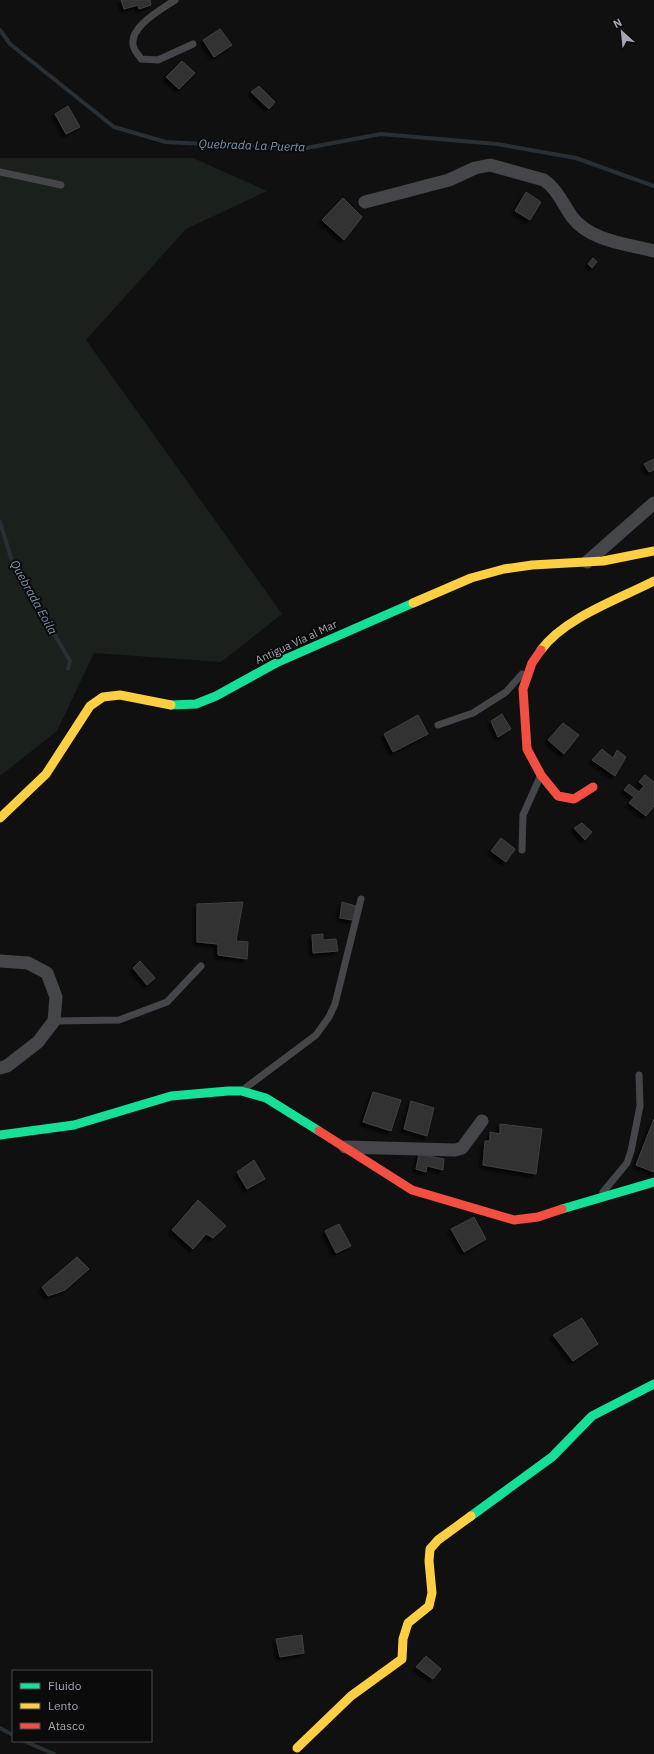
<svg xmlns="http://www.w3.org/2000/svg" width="654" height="1754" font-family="'IBM Plex Sans',sans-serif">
<defs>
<filter id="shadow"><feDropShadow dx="-3.5" dy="3.5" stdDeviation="1" flood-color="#0009"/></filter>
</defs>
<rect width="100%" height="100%" fill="#101011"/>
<path fill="#1a201b" d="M0,158H193L267,191L186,229L86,340L282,614L221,662L94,653L57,731L0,776Z"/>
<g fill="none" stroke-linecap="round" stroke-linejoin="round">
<path stroke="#282f35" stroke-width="4" d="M0,30L10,44L114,127L166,142L301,149L381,134L497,144L576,158L654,186
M0,522L12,561L70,661L68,669
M0,1728L13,1735
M24,1741L54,1754"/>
</g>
<path fill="#313133" stroke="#404144" filter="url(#shadow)" d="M121,0H150L151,5L139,9L138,5L124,9Z
M220,29L232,45L214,57L203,40Z
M182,61L195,73L179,89L166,77Z
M259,86L275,102L269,109L251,92Z
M68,106L80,127L66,134L55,114Z
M526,192L541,202L530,220L515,211Z
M343,198L362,217L344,240L322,220Z
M593,258L597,262L592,268L588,264Z
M654,459V470L649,472L644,464Z
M502,714L511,729L498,737L491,721Z
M418,715L428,734L393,752L384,734Z
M563,723L579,735L564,754L548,740Z
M602,749L613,758L617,750L626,757L615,776L592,760Z
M645,775L654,782V806L646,816L629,803L634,797L624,790L629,784L639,792L644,786L639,782Z
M582,823L592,832L585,840L574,828Z
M501,838L515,849L506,862L491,851Z
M243,902L236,941L248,942L247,959L218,955V944L197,942V904Z
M342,902L356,906L353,920L340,918Z
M323,934V940L336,939L338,951L313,953L312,935Z
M140,961L155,978L147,985L133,968Z
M373,1092L401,1100L391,1131L363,1122Z
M411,1101L434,1108L427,1136L404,1129Z
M654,1119V1172L636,1165Z
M500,1124L542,1129L536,1174L483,1165L485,1141H490V1132L500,1134Z
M419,1154L444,1159L443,1170L427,1166L426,1172L416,1169Z
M254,1160L265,1179L247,1189L237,1172Z
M198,1200L226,1226L213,1238L206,1234L193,1249L172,1230Z
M474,1217L486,1239L464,1252L451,1229Z
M339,1224L351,1246L336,1253L325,1231Z
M77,1257L89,1269L65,1290L48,1296L42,1287Z
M582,1318L598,1344L573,1361L553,1335Z
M302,1635L304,1653L280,1657L276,1639Z
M426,1656L441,1669L433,1679L416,1667Z"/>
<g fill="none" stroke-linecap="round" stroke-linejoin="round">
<path stroke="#454649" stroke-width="7" d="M175,0C162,9 126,28 134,48C135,52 139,55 141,59L158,60L193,44
M0,172L61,185
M438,725L473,713L506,692L522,674
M522,850L523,815L540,777
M54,1021L119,1020L167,1002L201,966
M244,1089L316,1035L329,1017L335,1004L361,899
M603,1192L627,1163L631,1151L640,1106L639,1075"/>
<path stroke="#454649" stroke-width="13" d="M365,202L449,180L475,168L490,165L544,180C557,189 563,204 572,217C590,241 627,244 654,251
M587,562L654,503
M0,961L28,963L47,973L56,997L54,1021L38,1042L7,1066L0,1068
M345,1147L455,1150L462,1148L482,1121"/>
<path stroke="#16e098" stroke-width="9" d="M171,705L196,704L216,696L276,663L413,603
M0,1135L74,1125L171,1096L228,1091H241L266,1098L319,1131
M562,1209L654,1182
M471,1516L552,1457L592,1416L654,1384"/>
<path stroke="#ffcf43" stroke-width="9" d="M413,603L471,578L504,569L532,565L603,561L654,551
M541,650C564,618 619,599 654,581
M0,818L46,774L90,706L103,697L120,695L171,705
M297,1748L351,1696L402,1659L403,1639L408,1623L429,1606L432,1593L429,1561L430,1549L438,1540L471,1516"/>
<path stroke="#f24e42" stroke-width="9" d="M541,650L532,663L523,689L527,749L541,775L558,796L574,799L593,787
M319,1131L412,1190L514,1220L538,1217L562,1209"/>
</g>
<g text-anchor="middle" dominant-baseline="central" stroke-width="4" stroke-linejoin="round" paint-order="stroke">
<g font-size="11" fill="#a1a6b1" stroke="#0b0b0c">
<text transform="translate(296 642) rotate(-25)">Antigua Vía al Mar</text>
</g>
<g font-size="12" font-style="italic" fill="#7994ac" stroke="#0b0b0c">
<text transform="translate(252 145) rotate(2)">Quebrada La Puerta</text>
<text transform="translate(34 597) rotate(61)">Quebrada Eoila</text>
</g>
</g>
<rect x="12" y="1670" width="140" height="72" fill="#0b0b0c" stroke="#47494e"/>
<rect x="20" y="1683" width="20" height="6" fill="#16e098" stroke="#47494e"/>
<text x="48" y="1690" font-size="12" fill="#a1a6b1">Fluido</text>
<rect x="20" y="1703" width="20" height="6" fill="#ffcf43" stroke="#47494e"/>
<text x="48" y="1710" font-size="12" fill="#a1a6b1">Lento</text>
<rect x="20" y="1723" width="20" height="6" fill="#f24e42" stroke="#47494e"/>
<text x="48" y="1730" font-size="12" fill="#a1a6b1">Atasco</text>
<g transform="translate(622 32) rotate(333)" stroke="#0b0b0c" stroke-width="3" paint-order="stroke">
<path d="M0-3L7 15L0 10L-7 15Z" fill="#a1a6b1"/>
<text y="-6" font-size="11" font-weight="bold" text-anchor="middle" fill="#a1a6b1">N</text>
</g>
</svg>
